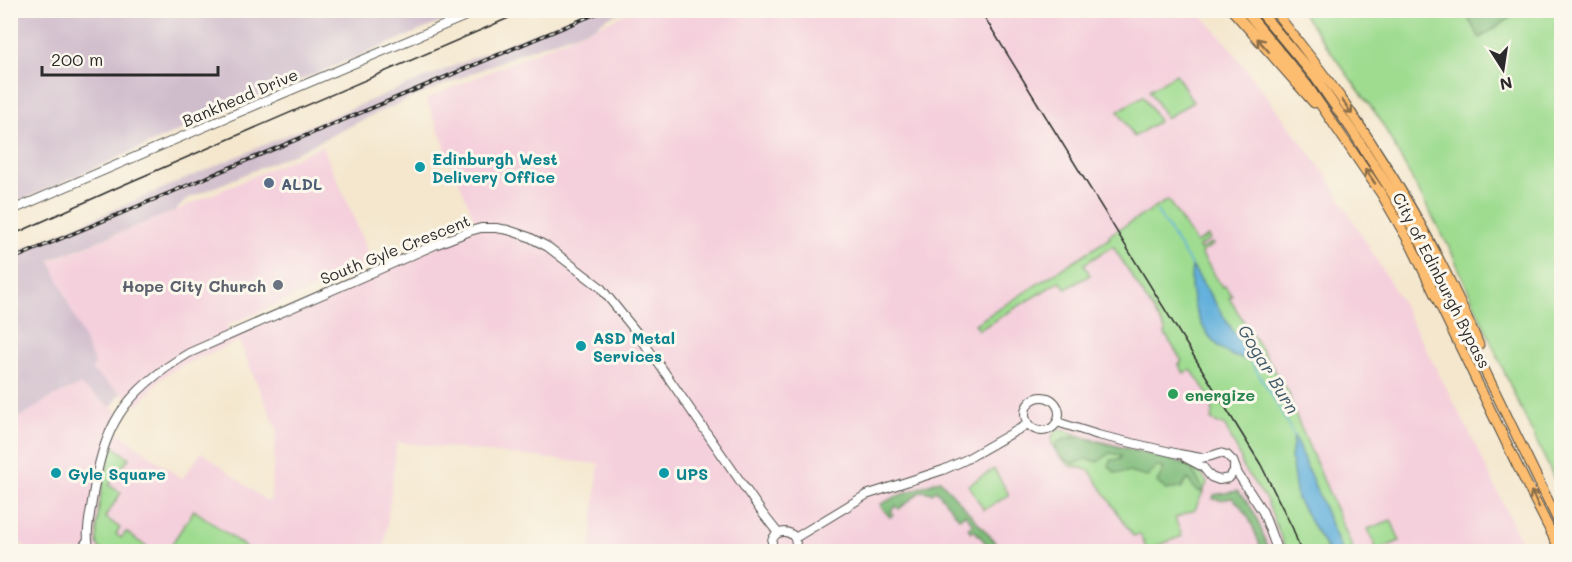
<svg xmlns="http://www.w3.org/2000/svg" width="1572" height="562" font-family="Mali,sans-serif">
<rect width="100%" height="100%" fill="#fbf7ec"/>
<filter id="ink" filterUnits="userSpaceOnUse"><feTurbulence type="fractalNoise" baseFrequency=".0167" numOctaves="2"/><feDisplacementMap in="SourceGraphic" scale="12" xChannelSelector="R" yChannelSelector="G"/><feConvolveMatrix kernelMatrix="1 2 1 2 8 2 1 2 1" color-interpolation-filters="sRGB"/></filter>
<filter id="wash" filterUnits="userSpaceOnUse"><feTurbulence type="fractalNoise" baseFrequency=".008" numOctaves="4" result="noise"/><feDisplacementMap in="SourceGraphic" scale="24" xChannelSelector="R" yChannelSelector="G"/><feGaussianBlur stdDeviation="1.35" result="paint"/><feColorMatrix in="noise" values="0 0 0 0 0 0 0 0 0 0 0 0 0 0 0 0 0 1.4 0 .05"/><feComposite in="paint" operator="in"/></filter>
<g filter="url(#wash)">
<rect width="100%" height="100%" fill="#f4e7ce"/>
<path fill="#f4cfdc" d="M633,11H1197L1226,42L1326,175L1400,299L1469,432L1526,551H590L599,464L397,442L384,551H38L26,548L11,533L10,423L50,398L80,385L122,414L114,429L182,479L202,452L266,501H270L277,428L274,423L239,341L183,365L167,374L159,381L138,406L91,370L50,261L175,211L322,146L353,215L372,264L226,326L230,337L478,228L426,99Z"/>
<path fill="#d0bdcc" d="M11,10L88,11H468L215,115L11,205Z
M589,10L624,11L607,18L595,27L526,51L381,111L302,150L187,199L175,211L50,260L95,365L91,370L121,393L111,407L80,385L50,398L11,423V254L282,137Z"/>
<path fill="#9fdc90" stroke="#65845e" stroke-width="1.5" d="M1301,11H1464L1480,38L1520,11H1561V493L1514,394L1451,251L1379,118Z
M1176,74L1193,102L1166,118L1149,90Z
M1143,96L1159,121L1134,137L1118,111Z
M1168,200L1196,243L1208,236L1210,240L1198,247L1200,250L1212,243L1213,245L1201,253L1222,287L1225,286L1232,296L1229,298L1289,393L1293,409L1354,551H1286L1267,501L1243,467L1240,456L1225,426L1211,420C1219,405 1199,382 1191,369L1184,373L1179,365L1182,361L1165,334L1166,331L1113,246L1084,264L1090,275L1066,289L1060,281L979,330L975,324L1110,238L1109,235Z
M1058,430H1063L1080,436L1188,465C1197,470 1203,474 1207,483L1195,510L1175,518L1182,536L1147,550L1140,534L1133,536L1090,471L1079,467L1070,466C1060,455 1045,446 1055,431Z
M113,446L129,458L109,485L121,493L105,517L120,528L116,534L121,538L126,532L152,551H101L97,543C96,513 103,475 113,446Z
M994,469L1009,495L984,510L968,485Z
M194,510L251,551H167Z
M1391,520L1400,541L1377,550L1368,529Z"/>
<path fill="#7fbc7a" stroke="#557452" stroke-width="1.5" d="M1464,11H1520L1480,38Z
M1080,437L1173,460L1190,466L1203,488L1202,492C1194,491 1192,485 1188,479L1181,488L1166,490L1157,482L1164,468L1157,467L1147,477L1128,472L1115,473L1109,466L1111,460L1120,459L1121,455L1110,453L1098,462L1087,459L1073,464L1059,456L1055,447L1057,442L1068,438Z
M940,480L1003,551H993L974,530L971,532L968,528L973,524L965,514L959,518L936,490L932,493L923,491L920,492L899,509L896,506L891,511L893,515L890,517L881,507V504L895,497Z
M1237,491C1255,505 1261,531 1269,551H1262C1255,532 1249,511 1232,498L1221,500L1213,499L1214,495Z"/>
<path fill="#63b1dc" stroke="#476e84" stroke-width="1.5" d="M1192,266L1251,360C1245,359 1238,358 1233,356C1201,340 1187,299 1192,266Z
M1294,436L1342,551H1328L1297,499L1291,458Z"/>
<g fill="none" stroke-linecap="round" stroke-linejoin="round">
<path stroke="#63b1dc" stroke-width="1.5" d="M1487,10L1489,13L1493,10
M1157,211L1192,266
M1234,334L1275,401L1294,436"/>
</g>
</g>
<g filter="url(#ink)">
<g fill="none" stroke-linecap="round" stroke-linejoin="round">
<g stroke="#494743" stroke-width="10">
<path id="minor" d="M10,211L223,119L480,10
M1025 414a17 17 0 1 1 34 0a17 17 0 1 1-34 0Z
M1057,422L1098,435L1179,454L1201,458L1211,456L1220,453L1227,455L1233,461L1238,474L1263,512L1278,552
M1186,458L1203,467L1211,477L1219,480L1229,478L1234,471V467
M795,538L866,495L943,470L965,460L1028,424
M79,552L87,541
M91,552C84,537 90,517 92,501C103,426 123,392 189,353L437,244L470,231L481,228H496L508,230L529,237L548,247L600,287L638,334L763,514L778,533
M774,552C762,526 805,525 794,552"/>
</g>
<g stroke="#494743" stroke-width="11">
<path id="major" d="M1232,10L1314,103
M1245,10L1307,85L1382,195L1412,247L1517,465L1561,552
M1259,10L1314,76L1353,132L1389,188L1421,243L1469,338L1562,529
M1274,10C1297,40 1321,70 1343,101C1397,178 1443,259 1479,345"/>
</g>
<use href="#minor" stroke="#fff" stroke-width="8"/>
<use href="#major" stroke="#fcbd6f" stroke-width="9"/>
<path stroke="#2b2b2b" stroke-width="1.5" d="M980,10L1261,465L1293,529L1301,552
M10,236L123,185L527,10"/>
<g stroke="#2b2b2b" stroke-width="4">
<path id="rail" d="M10,260L605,10"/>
</g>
<use href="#rail" stroke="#fbf7ec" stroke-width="1.5" stroke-dasharray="4.5" stroke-linecap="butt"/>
</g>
<defs><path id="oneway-shaft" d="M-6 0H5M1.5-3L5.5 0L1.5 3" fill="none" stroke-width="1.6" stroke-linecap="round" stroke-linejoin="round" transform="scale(1.5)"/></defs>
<g stroke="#896d4a">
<use href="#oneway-shaft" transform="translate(1263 45) rotate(-131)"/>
<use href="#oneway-shaft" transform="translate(1347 107) rotate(55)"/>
<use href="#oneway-shaft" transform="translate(1370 176) rotate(-124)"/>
<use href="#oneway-shaft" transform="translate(1535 499) rotate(-117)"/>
</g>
</g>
<g fill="#0f9aa8" stroke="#fbf7ec" stroke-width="2">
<circle cx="420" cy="167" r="6"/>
<circle cx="581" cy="346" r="6"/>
<circle cx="56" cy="473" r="6"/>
<circle cx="664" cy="473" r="6"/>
</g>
<circle fill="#5c6f8a" stroke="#fbf7ec" stroke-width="2" cx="269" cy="183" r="6"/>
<circle fill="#6b7280" stroke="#fbf7ec" stroke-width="2" cx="278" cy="285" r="6"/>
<circle fill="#2e9e5b" stroke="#fbf7ec" stroke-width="2" cx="1173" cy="394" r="6"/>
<g text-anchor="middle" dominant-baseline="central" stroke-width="6" stroke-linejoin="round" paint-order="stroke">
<g font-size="16" fill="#2b2b2b" stroke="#fbf7ec">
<text transform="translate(240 97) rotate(-23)">Bankhead Drive</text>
<text transform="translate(395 249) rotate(-22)">South Gyle Crescent</text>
<text transform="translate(1442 280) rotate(63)">City of Edinburgh Bypass</text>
</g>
<g font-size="16" font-weight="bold" fill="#0d838f" stroke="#fbf7ec" text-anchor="start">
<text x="432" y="158">Edinburgh West<tspan x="432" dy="18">Delivery Office</tspan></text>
<text x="593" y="337">ASD Metal<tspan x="593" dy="18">Services</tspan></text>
<text x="68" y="473">Gyle Square</text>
<text x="676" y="473">UPS</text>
</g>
<g font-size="16" font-weight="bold" fill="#4e5e75" stroke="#fbf7ec" text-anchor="start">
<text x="281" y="183">ALDL</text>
</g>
<g font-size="16" font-weight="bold" fill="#5b616d" stroke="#fbf7ec" text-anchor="end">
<text x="266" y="285">Hope City Church</text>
</g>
<g font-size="16" font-weight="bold" fill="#27864d" stroke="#fbf7ec" text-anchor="start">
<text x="1185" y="394">energize</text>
</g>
<g font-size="18" font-style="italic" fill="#3f5a69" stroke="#fbf7ec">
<text transform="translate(1269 369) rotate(59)">Gogar Burn</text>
</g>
</g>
<rect width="1572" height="562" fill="none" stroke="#fbf7ec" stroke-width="36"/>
<g transform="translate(1503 69) rotate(168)" stroke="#fbf7ec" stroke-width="4.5" paint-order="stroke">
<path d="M0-4.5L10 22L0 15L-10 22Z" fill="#2b2b2b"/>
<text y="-9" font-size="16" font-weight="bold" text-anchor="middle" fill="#2b2b2b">N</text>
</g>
<path d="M42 66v9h176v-9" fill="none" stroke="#2b2b2b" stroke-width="3"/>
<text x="51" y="66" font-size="18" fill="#2b2b2b" stroke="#fbf7ec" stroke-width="4.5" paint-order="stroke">200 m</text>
</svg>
